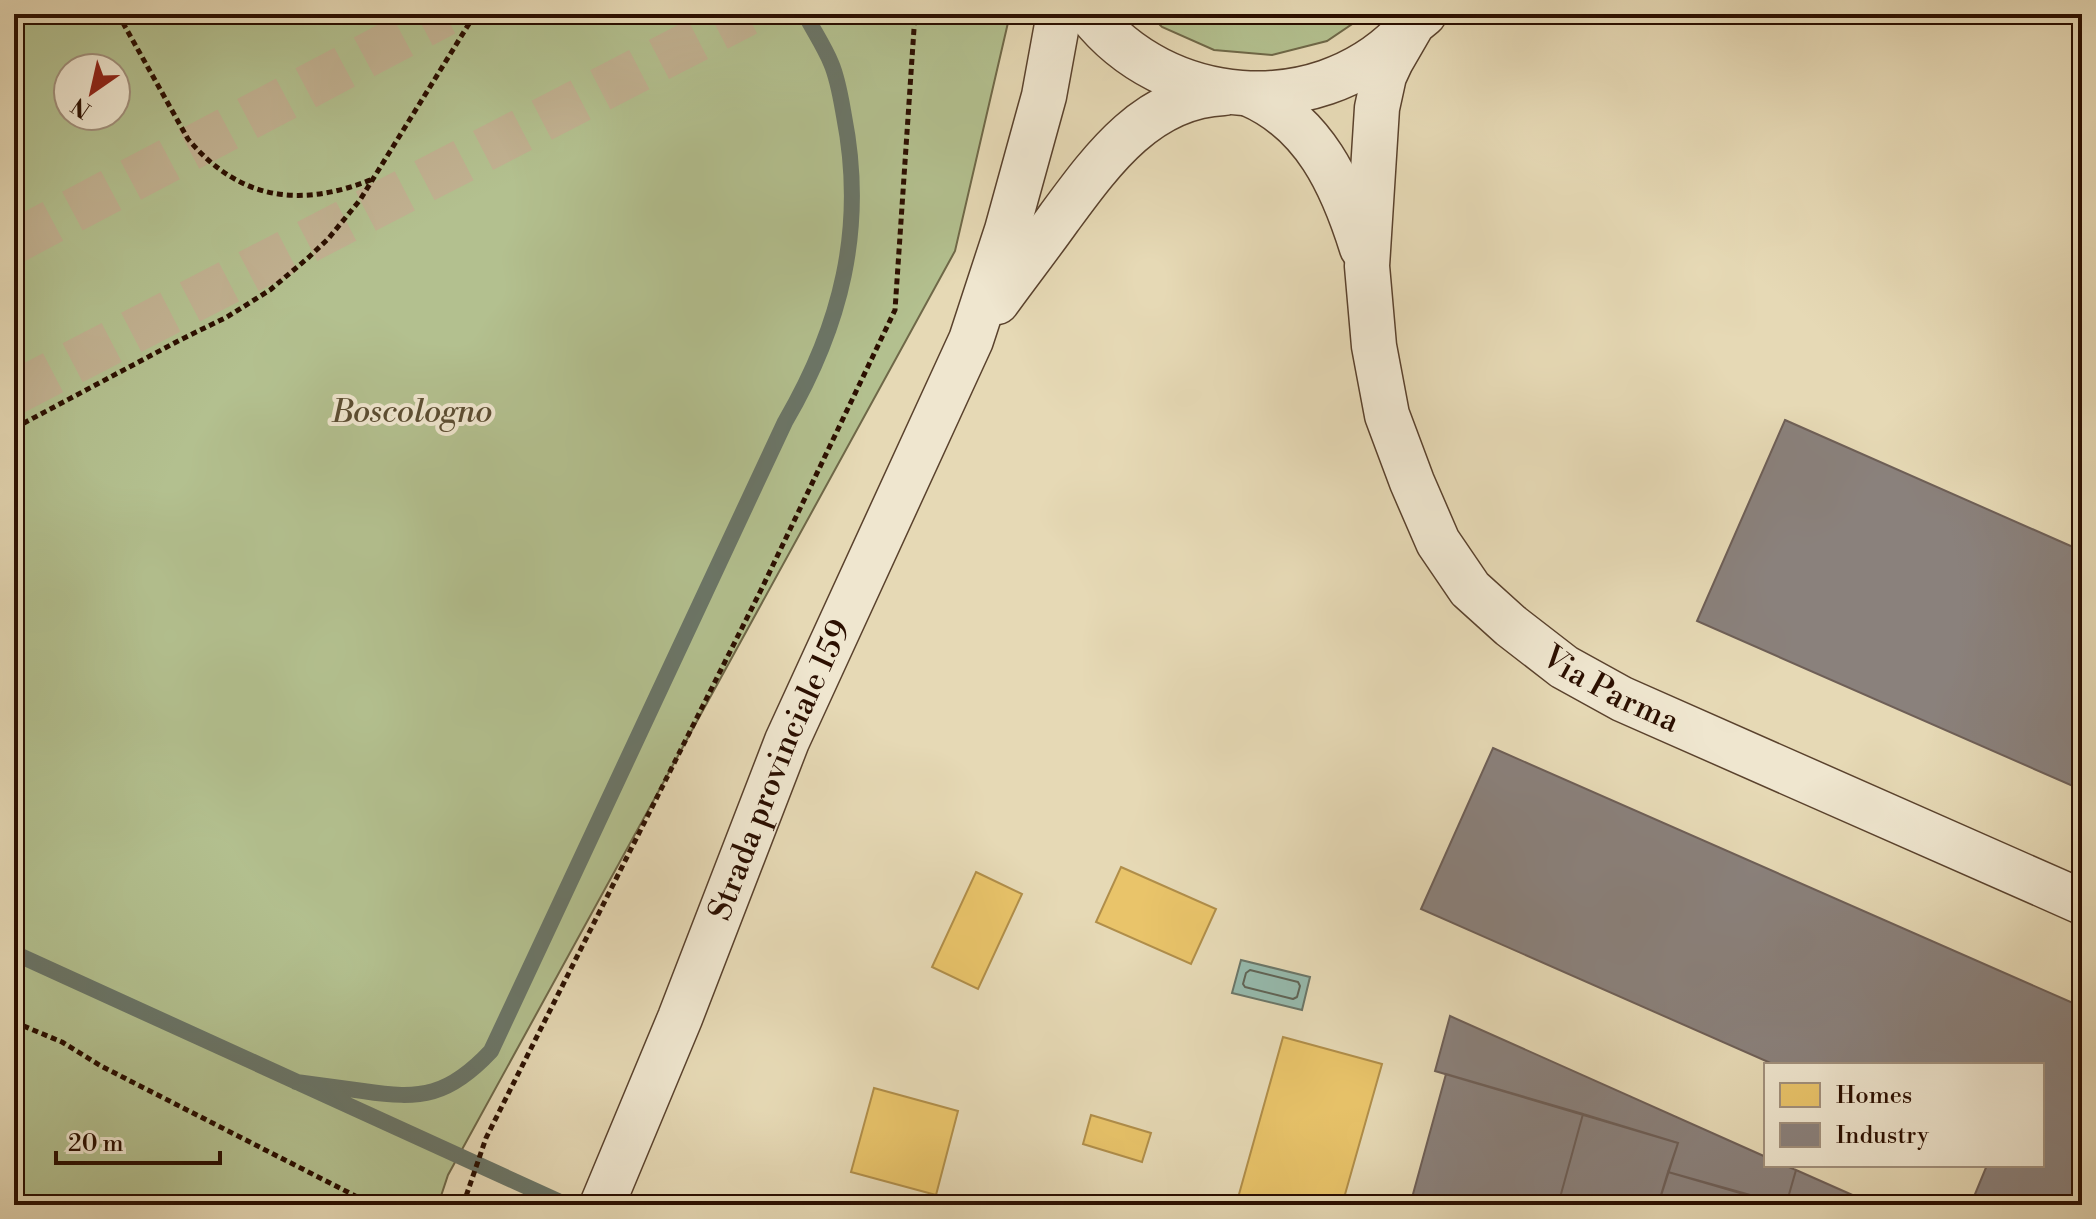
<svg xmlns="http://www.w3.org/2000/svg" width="2096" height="1219" font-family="'Libre Bodoni',serif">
<rect width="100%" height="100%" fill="#e6d9b5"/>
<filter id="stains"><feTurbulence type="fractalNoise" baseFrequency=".0025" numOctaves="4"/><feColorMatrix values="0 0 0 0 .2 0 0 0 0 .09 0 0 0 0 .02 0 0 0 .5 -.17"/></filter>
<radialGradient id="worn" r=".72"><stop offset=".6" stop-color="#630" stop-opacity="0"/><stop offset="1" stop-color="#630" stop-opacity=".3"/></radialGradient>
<path fill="#b3c08f" stroke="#6f6848" stroke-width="2" fill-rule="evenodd" d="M14,14H1010L955,251L448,1175L438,1205H14ZM68,68H116V116H68Z
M1149,14H1367L1327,41L1272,55L1214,50L1162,27Z"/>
<path fill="#96baad" stroke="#6b7668" stroke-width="2" d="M1241,960L1310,977L1302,1010L1232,993Z"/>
<path fill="#e9c46a" stroke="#b08e4a" stroke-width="2" d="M1121,867L1216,909L1191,964L1096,922Z
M976,872L1022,894L978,989L932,967Z
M1283,1037L1382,1064L1342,1205H1236Z
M874,1088L958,1111L936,1195L851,1172Z
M1091,1115L1151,1133L1142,1162L1083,1144Z"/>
<path fill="#8a817c" stroke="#6e5f57" stroke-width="2" d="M1785,420L2082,551V790L1697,621Z
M1493,748L2082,1007V1205H1986L1973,1199L1987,1165H2042V1065H1775L1421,909Z
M1450,1016L1766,1157V1165H1784L1796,1170L1786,1205L1668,1172L1678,1143L1435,1071Z
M1446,1074L1583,1114L1558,1205H1410Z
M1583,1114L1678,1143L1658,1205H1558Z
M1796,1170L1875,1205H1786Z
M1668,1172L1781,1205H1658Z"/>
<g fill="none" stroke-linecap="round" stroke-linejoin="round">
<path stroke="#606456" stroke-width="2" d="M1250,970L1298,982L1300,986L1297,997L1293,999L1245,987L1243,984L1246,973Z"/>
<path stroke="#6b7668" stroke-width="16" d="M14,953L558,1201
M296,1082C318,1085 341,1088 363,1091C421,1100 449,1096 491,1051L785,422C841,326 866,228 844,116C841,99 838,79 831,63C824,46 813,30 805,14"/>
<path stroke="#c1b191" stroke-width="44" stroke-dasharray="44 22" stroke-linecap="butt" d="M14,242L445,14
M14,393L747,14"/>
<g stroke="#5a422d" stroke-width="47">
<g id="minor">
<path d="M1090,14C1165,109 1314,122 1401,36"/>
<path id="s1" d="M1424,14L1413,23L1391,61L1384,76L1377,108L1367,266L1374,346L1387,415L1412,482L1438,542L1470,589L1511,626L1564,667L1622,699L2082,902"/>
<path d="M1249,94C1314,122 1342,184 1362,248"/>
<path d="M997,302C1018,273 1039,246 1059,218C1101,161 1147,96 1224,93"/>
<path id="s2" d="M602,1205L680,1018L787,741L971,340L1007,230L1044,96L1059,14"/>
</g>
</g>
<path stroke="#2b0f00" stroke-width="5" stroke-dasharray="6 4" stroke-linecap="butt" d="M118,14L188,139C240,201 301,208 373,179
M14,427L24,423L180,340L227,317L270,290L309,257L328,239L360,200L475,14
M14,1022L62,1042L101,1066L373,1205
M463,1205L486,1138L762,588L895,310L915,14"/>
<use href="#minor" stroke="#efe6cf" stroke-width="44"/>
</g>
<g text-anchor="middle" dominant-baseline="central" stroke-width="8" stroke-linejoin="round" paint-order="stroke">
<g font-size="32" font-style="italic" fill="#5b4d32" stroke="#efe6cf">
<text x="412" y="412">Boscologno</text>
</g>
<g font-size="32" fill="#2b0f00" stroke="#efe6cf">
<text stroke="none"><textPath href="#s1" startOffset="784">Via Parma</textPath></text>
<text stroke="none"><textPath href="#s2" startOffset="470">Strada provinciale 159</textPath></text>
</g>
</g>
<rect width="2096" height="1219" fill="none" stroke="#e6d9b5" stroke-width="48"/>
<rect x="16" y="16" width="2064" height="1187" fill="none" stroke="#2b0f00" stroke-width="4"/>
<rect x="24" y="24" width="2048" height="1171" fill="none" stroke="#2b0f00" stroke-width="2"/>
<rect x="1764" y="1063" width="280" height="104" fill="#efe6cf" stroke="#a1907c" stroke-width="2"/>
<rect x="1780" y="1083" width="40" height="24" fill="#e9c46a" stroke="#a1907c" stroke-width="2"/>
<text x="1836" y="1103" font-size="24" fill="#2b0f00">Homes</text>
<rect x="1780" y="1123" width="40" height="24" fill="#8a817c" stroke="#a1907c" stroke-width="2"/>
<text x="1836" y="1143" font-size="24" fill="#2b0f00">Industry</text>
<g transform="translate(92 92) rotate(214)"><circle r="38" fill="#efe6cf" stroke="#a1907c" stroke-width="2"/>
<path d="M0-6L14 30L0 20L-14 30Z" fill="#8f2418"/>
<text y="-12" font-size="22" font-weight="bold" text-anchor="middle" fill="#2b0f00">N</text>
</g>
<path d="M56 1151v12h164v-12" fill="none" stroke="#2b0f00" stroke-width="4"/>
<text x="68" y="1151" font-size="24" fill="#2b0f00" stroke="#efe6cf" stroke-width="6" paint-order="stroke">20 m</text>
<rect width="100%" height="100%" filter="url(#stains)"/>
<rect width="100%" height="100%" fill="url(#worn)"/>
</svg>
